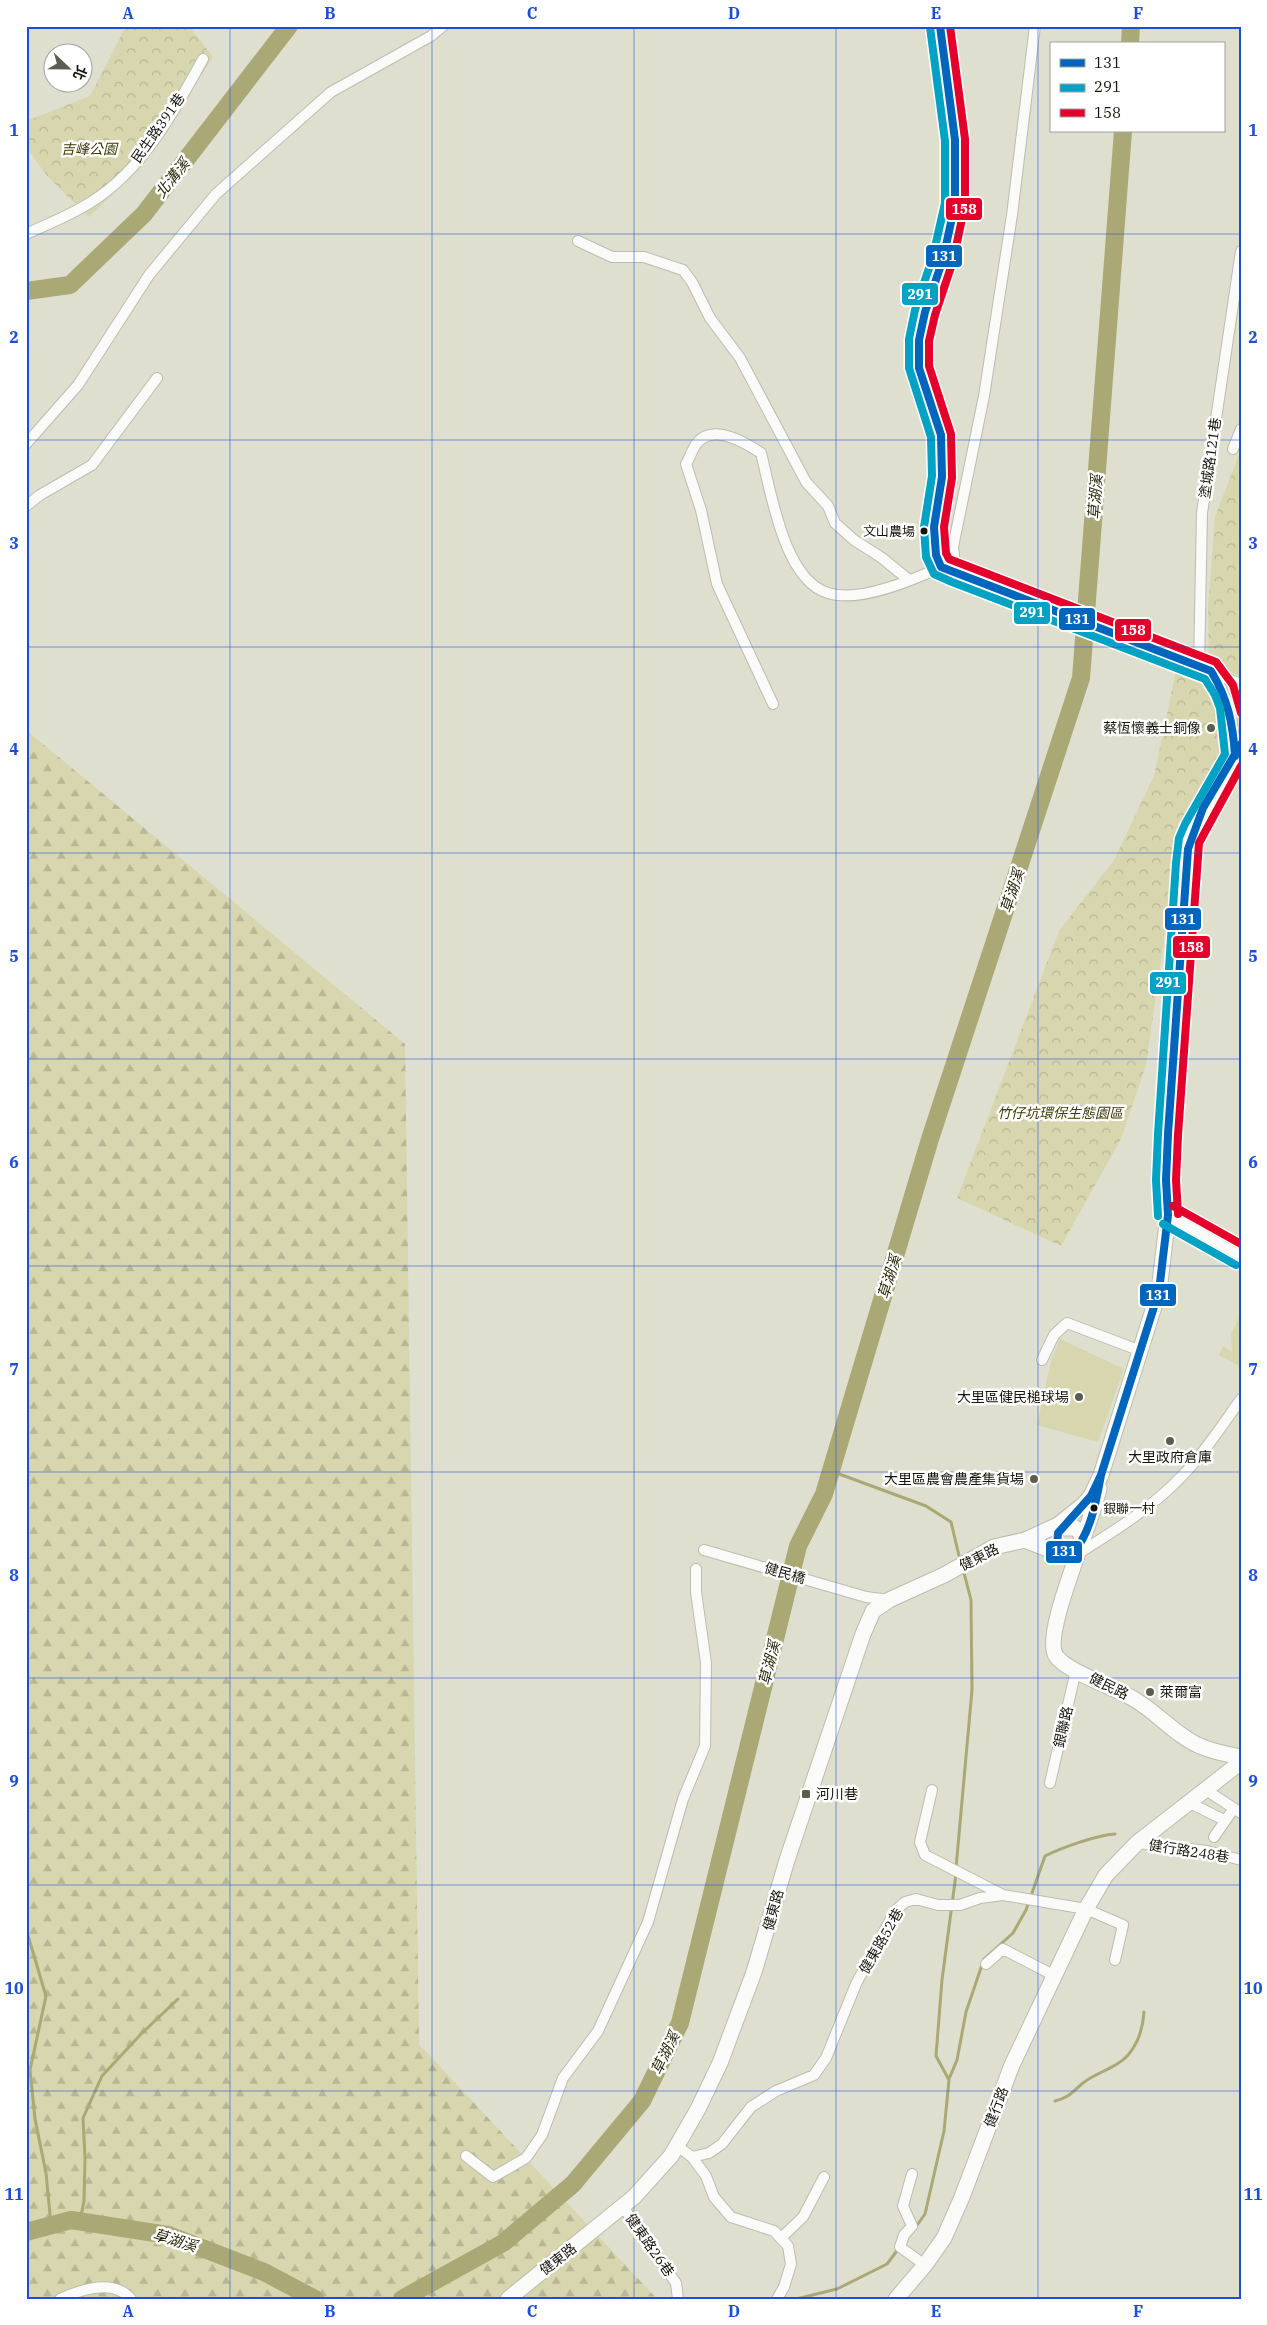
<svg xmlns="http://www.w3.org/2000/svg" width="1267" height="2325" font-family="'IBM Plex Serif','Noto Sans TC',serif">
<defs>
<pattern id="forest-firs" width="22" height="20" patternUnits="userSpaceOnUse" patternTransform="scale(1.25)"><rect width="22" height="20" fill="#d7d6ae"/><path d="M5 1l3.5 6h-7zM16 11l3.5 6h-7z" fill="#b8b794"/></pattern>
<pattern id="park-crowns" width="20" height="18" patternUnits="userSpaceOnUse" patternTransform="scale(1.25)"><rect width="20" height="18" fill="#d7d6ae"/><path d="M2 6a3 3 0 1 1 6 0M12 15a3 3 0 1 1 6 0" fill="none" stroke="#b8b794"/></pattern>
</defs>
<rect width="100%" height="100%" fill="#dfdfd0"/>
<path fill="#d7d6ae" d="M1241,1313V1367L1219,1355L1223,1346L1232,1352L1231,1334Z
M1060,1339L1124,1369L1098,1442L1037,1425L1051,1361Z"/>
<path fill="url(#forest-firs)" d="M26,730L405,1044L419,2044L657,2299H26Z"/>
<path fill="url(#park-crowns)" d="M126,26H189L213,57L144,164L89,217L48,177L26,147V121L90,96Z
M1241,449V676L1209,665L1208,607L1215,517Z
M1176,671L1213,687L1224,714L1225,735L1222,752L1185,824L1169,905L1146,1065L1121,1139L1061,1246L957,1198L1059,931L1114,860L1154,776Z"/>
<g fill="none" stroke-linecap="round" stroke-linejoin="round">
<path stroke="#aaa875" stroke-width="3" d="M831,1471L926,1506L951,1522L960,1560
M956,1868L972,1690L971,1600L963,1569
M26,1929L46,1996L30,2070L35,2119L46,2173L51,2225
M949,2079L957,2060L966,2012L984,1959L1013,1933L1026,1910L1045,1856C1061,1848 1097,1835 1115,1834
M1055,2101C1069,2098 1072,2092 1083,2083C1093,2075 1106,2071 1117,2064C1135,2054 1143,2031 1144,2012
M80,2221L84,2201L85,2158L83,2118L102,2076L141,2034L178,1999
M915,2228L925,2214L944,2131L949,2080L936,2056L942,1980L956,1874
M796,2299L837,2289L887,2264L899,2248"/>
<path stroke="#aaa875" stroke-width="18" d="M1130,44L1131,26
M26,291L70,285L144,214L289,26
M26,2232L71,2220L168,2235L264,2272L315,2299
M402,2299L503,2243L573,2184L642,2101L680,2023L798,1546L824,1494L930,1139L1081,678L1123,131"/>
<g stroke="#bcbcb0" stroke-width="12">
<path id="street" d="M940,26L955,140V204L943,259L925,312L919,340V368L941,435L942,477L934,527L936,555L941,567L956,573L1241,684
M26,234C48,224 71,215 91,202C143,170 175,110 203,59
M578,241L612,257H644L683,270L692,282L710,318L740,358L806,482L828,506L835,523L854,540L882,558L909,580
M26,444L78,385L149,275L216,194L331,92L431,36L443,26
M1233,449L1241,429
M26,506L40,495L92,465L157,378
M956,573L953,547L984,396L1012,215L1035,26
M1199,667L1202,513L1241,251
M1211,672C1231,701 1233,720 1235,755
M773,704L717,584L701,510L686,464C690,458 692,449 697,443C713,423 746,443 761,453C771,492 784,580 828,593C860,603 913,580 941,567
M1168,1215L1241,1256
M1042,1360L1054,1335L1067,1323L1141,1351
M704,1550L866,1597L889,1600
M1079,1553C1116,1530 1154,1506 1183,1475C1205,1452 1223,1424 1241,1399
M1050,1783L1076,1670
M932,1790L920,1842L925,1855L1003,1895
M1206,1790L1241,1813
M1190,1803L1224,1820
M1214,1837L1234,1808
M1137,1843L1207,1851L1241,1860
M986,1964L1003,1949L1055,1976
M677,2146L692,2157L706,2176L714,2197L731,2217L774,2231L788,2246L791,2264L784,2287L777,2299
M466,2156L493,2177L526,2158L542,2135L563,2078L598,2031L648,1922L683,1799L705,1746L706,1663L696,1592V1569
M692,2157L709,2153L722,2144L751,2107L776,2091L814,2075L826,2058L856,1984L895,1911L905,1902L916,1899L938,1905H960L980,1898L1003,1895L1086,1909L1123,1925L1115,1960
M912,2174L903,2206L912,2226L904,2235L900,2247L925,2265
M623,2207L676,2283L678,2299
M781,2238L803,2217L824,2177
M60,2299C82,2289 114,2279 131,2299"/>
</g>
<g stroke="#bcbcb0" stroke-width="17">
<path id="secondary" d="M1099,1488C1094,1520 1041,1634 1056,1656C1066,1671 1115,1688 1132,1698C1156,1711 1176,1736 1200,1746C1213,1752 1227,1754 1241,1757
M1025,1540L1055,1552L1073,1554C1082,1548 1086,1535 1075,1528H1064
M508,2299L634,2197L671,2156L698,2109L720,2063L754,1972L787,1860L863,1634L873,1611L889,1600L944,1575L994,1547L1025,1540L1058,1525L1083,1505L1091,1496L1101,1475L1159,1291L1168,1215L1166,1180L1168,1134L1188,849C1195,811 1224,778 1241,744
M896,2299L925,2265L944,2238L962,2197L1012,2065L1086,1909L1106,1875L1137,1843L1241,1762"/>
</g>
<use href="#street" stroke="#fafaf8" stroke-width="10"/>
<use href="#secondary" stroke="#fafaf8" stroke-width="15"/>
<g stroke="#fff" stroke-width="11">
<path id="bus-1" d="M940,26L955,140V204L943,259L925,312L919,340V368L941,435L942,477L934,527L936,555L941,567L1211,671C1228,699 1233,724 1235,756
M1101,1475C1096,1502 1091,1531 1074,1552L1066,1554L1057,1545L1058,1533L1091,1496Z
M1101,1475L1159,1291L1168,1215L1166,1180L1168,1134L1188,849L1203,808L1241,744"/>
</g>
<g stroke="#fff" stroke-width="11">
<path id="bus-2" d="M930,27L945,141V203L933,256L915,310L909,339V368L931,437L932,476L924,527L926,557L934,574L952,582L1205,679L1215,695L1220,708L1225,754L1185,824L1179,838L1176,863L1158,1134L1156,1180L1158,1216
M1163,1224L1236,1265"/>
</g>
<g stroke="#fff" stroke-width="11">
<path id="bus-3" d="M950,26L965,139V205L953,261L935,315L929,341V366L951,434L952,478L944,527L946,553L949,559L1216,662L1233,685L1241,713
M1173,1206L1241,1244
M1178,1214L1176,1180L1178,1135L1199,843L1241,766"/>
</g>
<use href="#bus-1" stroke="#0065bd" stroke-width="8"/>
<use href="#bus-2" stroke="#01a2c4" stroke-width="8"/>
<use href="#bus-3" stroke="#e4002b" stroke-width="8"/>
</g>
<path fill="none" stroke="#1d4ed8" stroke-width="1" stroke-opacity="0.55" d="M230,26V2299M432,26V2299M634,26V2299M836,26V2299M1038,26V2299M26,234H1241M26,440H1241M26,647H1241M26,853H1241M26,1059H1241M26,1266H1241M26,1472H1241M26,1678H1241M26,1885H1241M26,2091H1241"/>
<g fill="#16150c" stroke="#fff" stroke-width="2">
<circle cx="924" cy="531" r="4.5"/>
<circle cx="1094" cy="1508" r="4.5"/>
</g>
<g fill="#5c5c51" stroke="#fff" stroke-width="2">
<circle cx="1211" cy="728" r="5"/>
<circle cx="1079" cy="1397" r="5"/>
<circle cx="1170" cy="1441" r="5"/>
<circle cx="1034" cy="1479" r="5"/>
<circle cx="1150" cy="1692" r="5"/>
<rect x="801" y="1789" width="10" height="10" rx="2.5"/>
</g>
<g text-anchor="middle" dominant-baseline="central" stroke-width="5" stroke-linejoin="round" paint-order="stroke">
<g font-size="13" fill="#16150c" stroke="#fff" text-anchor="end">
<text x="915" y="531">文山農場</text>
<text x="1103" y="1508" text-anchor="start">銀聯一村</text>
</g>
<g font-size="14" fill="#16150c" stroke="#fff">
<text transform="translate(158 128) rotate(-55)">民生路391巷</text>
<text transform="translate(1210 458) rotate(-82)">塗城路121巷</text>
<text transform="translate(979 1557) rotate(-27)">健東路</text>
<text transform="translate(785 1573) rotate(16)">健民橋</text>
<text transform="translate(1109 1686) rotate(26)">健民路</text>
<text transform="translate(1063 1727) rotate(-77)">銀聯路</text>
<text transform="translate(1189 1851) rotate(9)">健行路248巷</text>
<text transform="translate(773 1910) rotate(-75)">健東路</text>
<text transform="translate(881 1941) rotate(-60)">健東路52巷</text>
<text transform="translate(996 2107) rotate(-69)">健行路</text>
<text transform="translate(650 2245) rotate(55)">健東路26巷</text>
<text transform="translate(558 2259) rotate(-38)">健東路</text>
</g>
<g font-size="14" font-style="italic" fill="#3c3901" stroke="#fff">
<text x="89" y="149">吉峰公園</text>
<text x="1060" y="1113">竹仔坑環保生態園區</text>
</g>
<g font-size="14" fill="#16150c" stroke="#fff" text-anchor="end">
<text x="1201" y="728">蔡恆懷義士銅像</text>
<text x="1069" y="1397">大里區健民槌球場</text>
<text x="1170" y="1457" text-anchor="middle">大里政府倉庫</text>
<text x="1024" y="1479">大里區農會農產集貨場</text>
<text x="1160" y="1692" text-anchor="start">萊爾富</text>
<text x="816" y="1794" text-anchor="start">河川巷</text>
</g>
<g font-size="15" font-style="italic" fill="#2c2a0c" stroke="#fff">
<text transform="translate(172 178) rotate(-52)">北溝溪</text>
<text transform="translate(1095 497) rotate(-86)">草湖溪</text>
<text transform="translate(1012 891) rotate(-72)">草湖溪</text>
<text transform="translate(889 1277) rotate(-73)">草湖溪</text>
<text transform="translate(769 1663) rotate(-76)">草湖溪</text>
<text transform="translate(665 2053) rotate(-64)">草湖溪</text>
<text transform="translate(175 2240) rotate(17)">草湖溪</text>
</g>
</g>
<g stroke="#fff" stroke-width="2">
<rect x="945" y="197" width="38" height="24" rx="5" fill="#e4002b"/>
<rect x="925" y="244" width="38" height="24" rx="5" fill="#0065bd"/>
<rect x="901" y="282" width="38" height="24" rx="5" fill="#01a2c4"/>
<rect x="1013" y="601" width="38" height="24" rx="5" fill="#01a2c4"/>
<rect x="1058" y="607" width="38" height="24" rx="5" fill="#0065bd"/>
<rect x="1114" y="618" width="38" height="24" rx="5" fill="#e4002b"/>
<rect x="1164" y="907" width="38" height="24" rx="5" fill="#0065bd"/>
<rect x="1172" y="935" width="39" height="24" rx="5" fill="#e4002b"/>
<rect x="1149" y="971" width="38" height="24" rx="5" fill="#01a2c4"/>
<rect x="1139" y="1283" width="38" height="24" rx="5" fill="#0065bd"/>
<rect x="1045" y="1540" width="38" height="24" rx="5" fill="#0065bd"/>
</g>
<g font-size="14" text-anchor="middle" font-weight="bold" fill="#fff">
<text x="964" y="214">158</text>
<text x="944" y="261">131</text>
<text x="920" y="299">291</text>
<text x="1032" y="617">291</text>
<text x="1077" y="624">131</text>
<text x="1133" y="635">158</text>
<text x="1183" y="924">131</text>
<text x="1191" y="952">158</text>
<text x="1168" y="987">291</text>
<text x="1158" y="1300">131</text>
<text x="1064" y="1556">131</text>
</g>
<rect width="1267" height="2325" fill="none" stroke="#ffffff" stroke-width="55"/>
<rect x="1050" y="42" width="175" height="90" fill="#ffffff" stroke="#a2a19e"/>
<rect x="1060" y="59" width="25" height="8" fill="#0065bd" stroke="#a2a19e"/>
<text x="1094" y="68" font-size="15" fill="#16150c">131</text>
<rect x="1060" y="84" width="25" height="8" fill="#01a2c4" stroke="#a2a19e"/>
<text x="1094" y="92" font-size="15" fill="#16150c">291</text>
<rect x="1060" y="109" width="25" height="8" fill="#e4002b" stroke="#a2a19e"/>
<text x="1094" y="118" font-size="15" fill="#16150c">158</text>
<g transform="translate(68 68) rotate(112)"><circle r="24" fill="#ffffff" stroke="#a2a19e"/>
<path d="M0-4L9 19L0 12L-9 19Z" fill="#5c5c51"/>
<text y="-8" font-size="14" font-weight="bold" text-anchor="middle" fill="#16150c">北</text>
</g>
<rect x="28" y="28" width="1212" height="2270" fill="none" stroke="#1d4ed8" stroke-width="2"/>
<g font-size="16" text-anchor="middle" font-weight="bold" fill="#1d4ed8">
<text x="128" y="19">A</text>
<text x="330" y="19">B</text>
<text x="532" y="19">C</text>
<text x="734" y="19">D</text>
<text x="936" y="19">E</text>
<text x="1138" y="19">F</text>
<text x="14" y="136">1</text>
<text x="1253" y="136">1</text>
<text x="14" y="343">2</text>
<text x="1253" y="343">2</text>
<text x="14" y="549">3</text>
<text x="1253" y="549">3</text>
<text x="14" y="755">4</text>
<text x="1253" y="755">4</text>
<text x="14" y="962">5</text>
<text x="1253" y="962">5</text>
<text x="14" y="1168">6</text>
<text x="1253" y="1168">6</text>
<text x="14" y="1375">7</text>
<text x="1253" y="1375">7</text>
<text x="14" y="1581">8</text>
<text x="1253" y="1581">8</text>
<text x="14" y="1787">9</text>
<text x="1253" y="1787">9</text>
<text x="14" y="1994">10</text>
<text x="1253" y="1994">10</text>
<text x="14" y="2200">11</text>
<text x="1253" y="2200">11</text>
<text x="128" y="2317">A</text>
<text x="330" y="2317">B</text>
<text x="532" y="2317">C</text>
<text x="734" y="2317">D</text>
<text x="936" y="2317">E</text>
<text x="1138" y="2317">F</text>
</g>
</svg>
